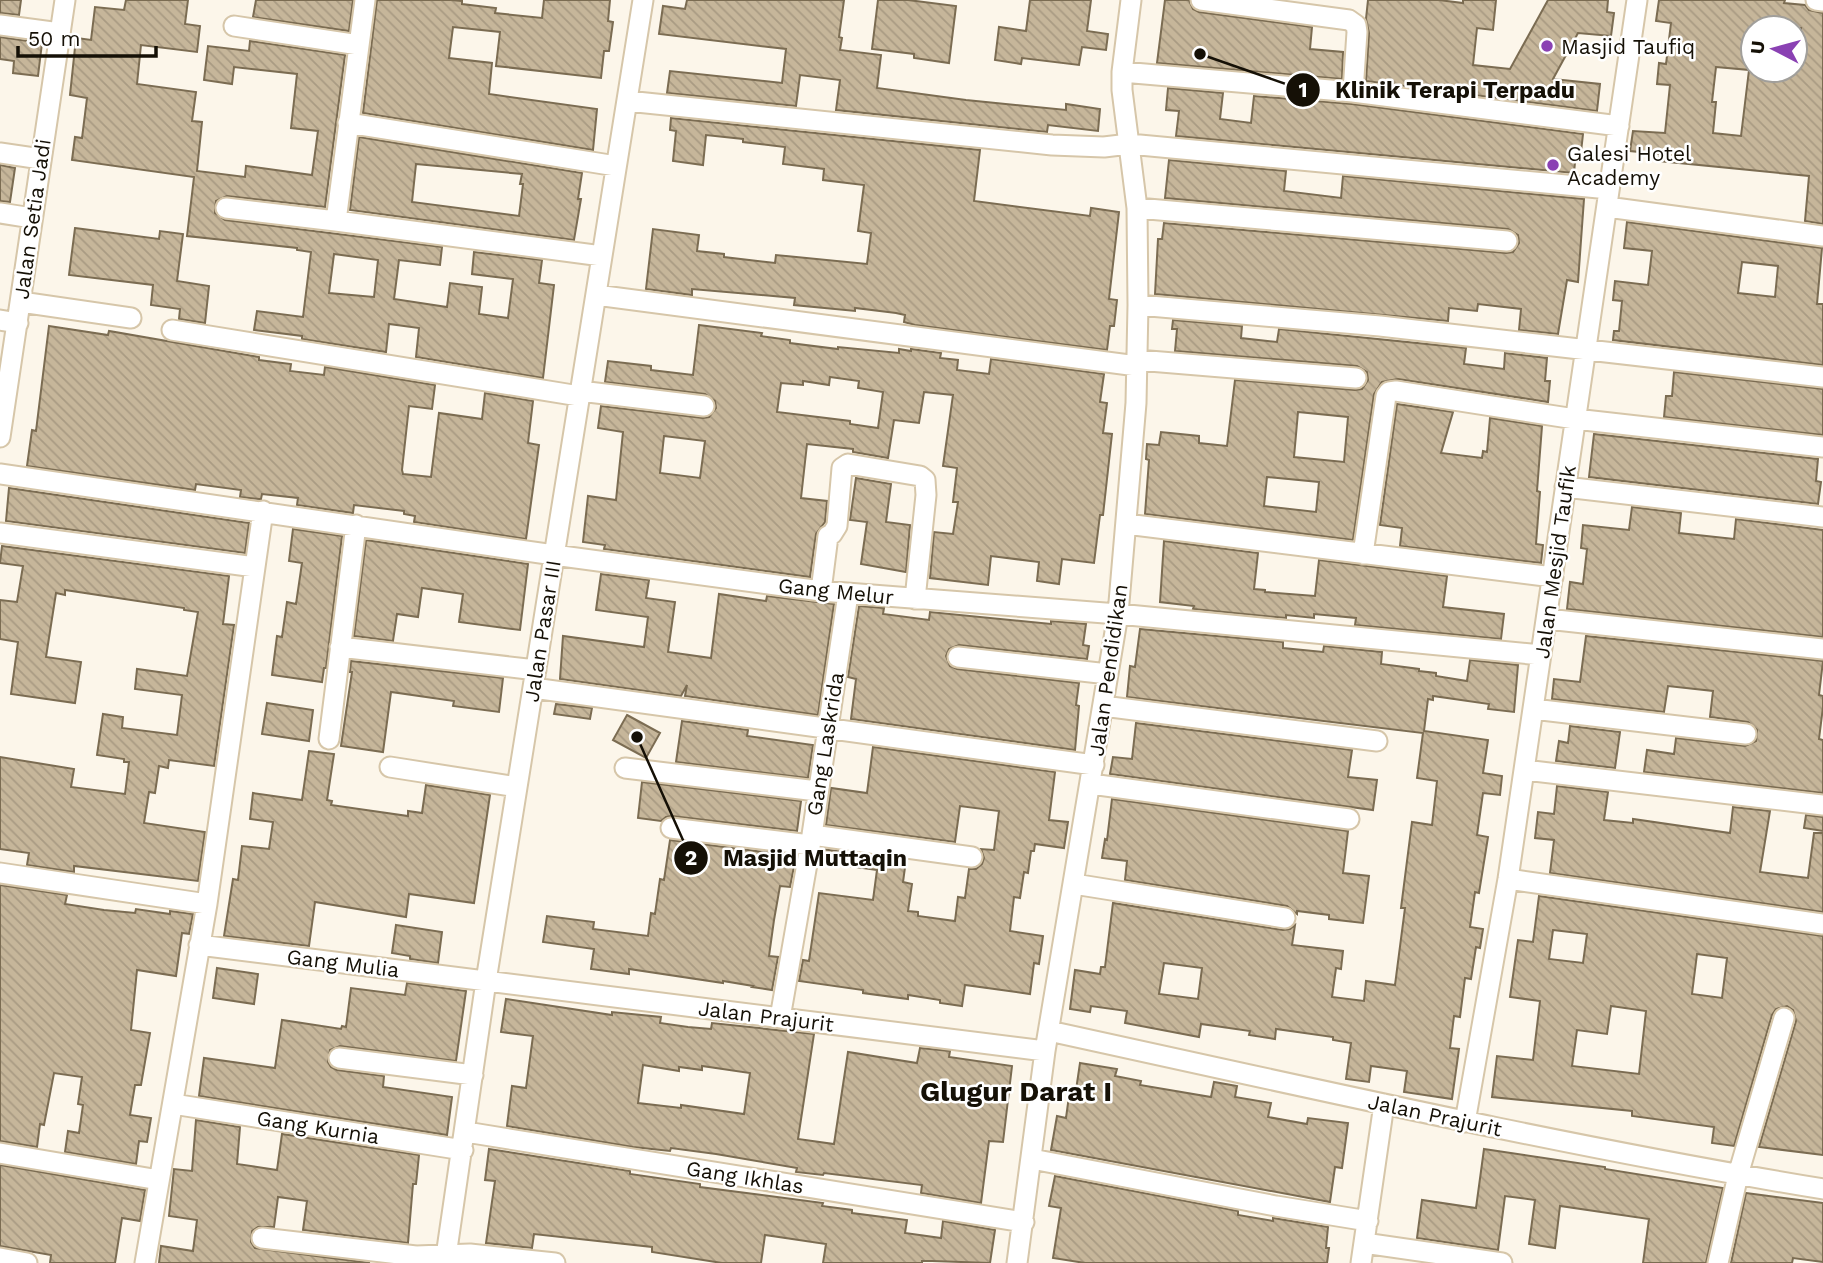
<svg xmlns="http://www.w3.org/2000/svg" width="1823" height="1263" font-family="'Work Sans',sans-serif">
<defs>
<pattern id="building-back-hatch" width="6" height="6" patternUnits="userSpaceOnUse" patternTransform="scale(1.75)"><rect width="6" height="6" fill="#c6b69a"/><path d="M-1 5l2 2M0 0l6 6M5-1l2 2" fill="none" stroke="#a99b83"/></pattern>
</defs>
<rect width="100%" height="100%" fill="#fcf6ea"/>
<path fill="url(#building-back-hatch)" stroke="#7b6c52" stroke-width="2" fill-rule="evenodd" d="M0,0H21L19,15L0,13Z
M126,0H188L185,24L200,26L197,52L141,45L137,84L196,92L192,121L202,122L197,171L245,177L246,166L312,175L318,131L291,128L297,74L234,67L232,84L204,80L208,46L249,51L250,41L345,55L325,207L227,196L216,201L215,213L225,220L442,247L440,265L399,260L394,299L447,307L450,283L482,287L479,314L508,318L513,279L472,274L474,252L542,260L539,283L554,285L543,378L416,357L419,328L389,324L386,352L302,339V336L254,330L257,311L303,317L311,252L297,250V248L187,236L194,177L72,160L75,137L82,138L87,98L70,95L76,38L91,40L95,7L124,10ZM334,254L378,260L374,297L329,293Z
M256,0H353L349,31L253,17Z
M377,0H451L462,1V4L496,8L495,13L542,18L544,0H610L608,21L613,22L609,51H604L601,78L496,66L500,32L453,27L449,58L492,63L489,94L597,109L593,150L363,113Z
M687,0H844L839,37L842,38L840,50L881,55L877,88L966,100L1066,110V104L1100,109L1098,131L1048,125L1047,132L836,110L840,80L800,75L796,106L667,93L670,71L782,83L786,49L659,34L663,6L685,9Z
M878,0H908L956,6L949,63L914,58V54L872,49Z
M1030,0H1091L1087,31L1108,34L1106,50L1082,47L1079,65L1022,58L1021,64L995,60L999,27L1026,31Z
M1165,0H1189L1193,9L1199,12L1312,27L1310,49L1343,52L1342,79L1157,63Z
M1368,0H1439L1463,3V0H1496L1493,30L1477,28L1473,65L1510,69L1548,0H1608L1607,12L1614,13L1611,36L1578,33L1553,79L1600,84L1597,111L1366,81L1369,33L1366,19Z
M1659,0H1785L1784,3L1805,5L1809,10L1823,13V224L1805,221L1809,176L1659,161L1660,154L1630,151L1633,131L1665,133L1670,85L1657,84L1659,63L1666,64L1671,23L1656,21ZM1753,28H1801L1797,70H1753ZM1716,67L1749,70L1741,136L1713,133L1716,102H1712Z
M0,37L42,43L38,76L13,73L14,61L0,59Z
M1168,88L1223,93L1220,119L1251,123L1254,96L1352,104L1583,134L1581,152H1576L1574,173L1176,136L1179,111L1166,110Z
M671,118L980,150L974,201L1090,216L1091,208L1119,212L1109,299L1117,300L1114,326H1110L1107,350L915,325L904,322L905,315L896,313L855,308V311L794,305L795,298L692,289V295L646,289L653,229L699,235L697,251L724,254V257L775,263L776,255L867,264L871,233L858,231L864,185L823,180L824,169L783,164L785,147L743,142V139L706,135L703,165L673,161L676,131L670,130Z
M359,137L582,173L578,199H581L574,240L350,210ZM416,164L522,174L520,184H523L519,216L412,202Z
M1169,160L1286,171L1284,191L1341,198L1343,176L1584,199L1578,282L1567,280L1558,334L1519,330L1521,309L1478,304L1477,311L1449,308L1448,321L1155,294L1158,239H1162L1164,223L1506,253L1513,252L1519,243L1518,235L1508,229L1165,198Z
M0,165L15,168L10,202L0,201Z
M1627,222L1822,248L1817,304H1823V365L1613,340L1614,331H1619L1622,301L1613,300L1615,281L1648,285L1652,251L1624,248ZM1742,262L1778,266L1775,297L1738,293Z
M75,228L159,239L160,231L183,234L177,281L209,286L205,323L179,319L180,309L151,305L153,285L69,275Z
M1173,320L1242,326L1241,338L1277,342L1279,329L1466,348L1464,364L1504,369L1505,353L1547,358L1545,381H1550L1548,402L1398,379L1382,382L1374,394L1353,540L1145,514L1149,460L1146,459L1147,444L1159,445L1161,432L1199,436V443L1227,446L1235,380L1355,390L1362,389L1368,380L1367,372L1357,366L1175,351L1177,329H1172ZM1298,412L1348,417L1344,462L1294,457ZM1267,477L1319,482L1316,512L1264,506Z
M699,325L762,333L761,336L790,340V343L838,349V347L899,353V349L911,351V349L941,353L940,358L958,360L957,370L989,374L991,359L1104,374L1100,402L1107,403L1103,433L1112,434L1103,515H1100L1094,563L1062,559L1059,584L1037,581L1039,562L991,556L988,585L930,578L934,532L953,534L958,502H953L957,468L943,466L953,395L924,392L919,423L894,420L888,458L853,452V449L807,444L801,498L827,501L825,522L816,534L810,577L604,549L605,545L583,542L588,496L616,500L623,432L598,428L601,406L703,418L709,417L716,408L715,401L705,394L605,382L608,361L651,366V370L693,375ZM830,377L859,381L858,388L883,392L878,428L850,424V421L777,412L781,383L803,385V381L829,385ZM664,436L705,441L700,478L660,473Z
M49,326L108,335L109,331L259,357V360L291,364L290,371L324,375L325,367L435,385L432,409L409,406L402,470L403,474L431,477L439,413L482,419L485,393L533,401L528,443L539,445L526,539L414,522L415,516L404,514V511L354,505L353,513L297,505L298,498L262,494L261,499H259L240,497L241,490L196,484L195,490L27,466L32,430L36,431Z
M1674,372L1823,389V435L1664,417L1666,396H1672Z
M1397,404L1453,412L1441,453L1482,458L1483,451L1487,452L1490,418L1542,426L1537,491L1540,492L1536,544L1543,545L1541,563L1400,546L1402,528L1380,525Z
M1594,434L1818,459L1816,481L1821,482L1818,504L1589,477Z
M856,478L891,484L886,522L910,525L906,572L861,564L867,522L850,520Z
M9,488L249,523L245,553L6,521Z
M1632,507L1681,513L1679,533L1734,539L1736,519L1823,530V637L1567,609L1570,582L1583,584L1587,549L1581,548L1583,525L1629,530Z
M293,529L342,536L326,668H324L322,682L272,675L277,636L282,637L287,602L296,604L302,563L289,561Z
M366,540L528,564L520,630L459,622L463,594L422,588L418,617L397,614L393,641L354,636Z
M1164,541L1258,553L1254,589L1265,590V592L1315,596L1319,560L1447,576L1443,607L1504,614L1501,639L1355,625L1356,618L1314,614V618L1286,615V618L1193,609L1194,606L1160,602Z
M2,546L229,576L223,624L234,625L214,766L169,760L168,768L159,766L155,793L149,792L144,823L205,832L198,881L74,866V872L27,865L29,853L0,849V757L74,769L71,787L125,794L129,762H124V759L97,755L103,714L123,717L122,728L177,735L182,695L135,689L137,669L187,676L198,612L184,610V608L65,590V595L56,593L46,657L81,662L75,703L11,694L18,642L0,639V600L17,602L23,566L0,563Z
M601,574L649,580L646,598L675,602L668,652L711,658L719,594L766,601L767,596L834,604L818,715L685,696L687,685L681,696L560,679L563,636L644,647L648,617L596,610Z
M859,606L884,608L883,614L929,620L930,612L1051,624V621L1086,624L1083,645L1089,646L1087,659L959,645L949,649L946,656L950,666L957,669L1079,683L1076,705L1079,706L1075,750L851,719L856,679L848,677Z
M1140,629L1283,642V648L1323,652L1324,646L1382,652L1381,664L1419,669V671L1436,673V676L1467,681L1470,660L1518,665L1514,712L1488,709L1489,704L1433,696V700L1428,699L1424,731L1488,740L1483,773L1502,776L1500,795L1483,793L1477,835L1488,837L1479,893L1475,892L1470,927L1483,929L1480,948L1476,947L1471,979L1465,978L1460,1017L1454,1016L1450,1048L1459,1049L1452,1099L1404,1092L1407,1071L1371,1066L1369,1082L1346,1079L1351,1043L1333,1040V1037L1276,1029L1275,1039L1249,1035L1250,1031L1201,1024L1199,1037L1125,1023L1127,1011L1091,1006L1090,1012L1070,1009L1075,970L1100,974L1101,967H1105L1113,903L1283,930L1290,929L1295,925L1292,945L1343,951L1341,969L1336,968L1332,997L1364,1001L1366,981L1395,985L1405,908H1401L1412,822L1432,825L1437,781L1417,778L1423,733L1127,697L1130,666L1135,667ZM1164,963L1202,968L1198,999L1159,994Z
M1586,636L1823,661L1819,695L1823,696V707L1819,739L1823,740V793L1644,772L1647,750L1674,754L1676,738L1745,746L1756,741L1757,730L1748,722L1710,717L1713,691L1668,686L1664,712L1552,699L1554,679L1580,682Z
M351,661L503,678L499,712L453,706L454,701L391,692L383,752L341,746L352,672H350Z
M267,703L313,710L309,741L262,734Z
M556,704L592,708L590,719L554,714Z
M627,715L660,733L646,758L613,740Z
M682,721L748,730L747,736L813,745L808,778L676,762Z
M1136,723L1352,750L1348,777L1377,780L1373,810L1110,774L1113,757L1132,759Z
M1570,726L1620,732L1615,768L1556,761L1559,741L1568,743Z
M873,747L1055,772L1049,820L1068,822L1064,848L1035,844L1034,851H1031L1028,873L1024,872L1020,898L1014,897L1010,931L1043,936L1039,964L1034,963L1030,994L965,985L962,1006L940,1003V1000L908,995V999L863,993V990L799,981L803,960L809,961L819,893L873,900L877,870L820,862L822,849L906,860L903,882L912,884L908,911L918,912V916L955,921L958,897L965,898L969,869H976L982,864L984,858L981,849L994,850L999,811L960,806L955,842L826,825L831,788L867,793Z
M309,751L334,754L327,800L332,801L331,805L408,816V811L422,813L426,785L490,795L474,903L409,894L406,917L315,902L309,946L224,936L233,879L238,880L242,846L269,849L273,822L250,819L253,793L302,800Z
M642,782L801,801L797,831L672,816L666,817L661,821L638,818Z
M1557,786L1608,792L1604,820L1633,823V819L1730,833L1733,807L1770,811L1760,872L1808,878L1814,833H1823V912L1550,873L1554,840L1535,838L1538,812L1554,814Z
M1112,799L1348,831L1343,873L1369,876L1363,923L1329,919V915L1297,911V914L1287,906L1125,880L1127,861L1102,858L1105,839L1107,840Z
M1806,815L1823,817V831L1804,828Z
M670,840L796,856L790,887L780,886L774,920L769,956L778,957L772,990L752,987L753,986L723,981V983L629,969V974L591,969L594,949L543,942L547,916L594,922L593,929L648,936L651,913L655,914L660,879L664,880Z
M0,885L67,895L65,904L104,910L135,913L136,909L170,914V911L193,914L189,934L182,933L176,976L137,970L131,1030L150,1033L141,1085H135L130,1115L151,1118L147,1142L139,1141L136,1164L65,1152L68,1131L79,1133L83,1105L78,1104L82,1077L54,1073L44,1125L40,1124L37,1147L0,1141Z
M1539,896L1823,936V1155L1759,1147L1796,1021L1793,1010L1787,1006L1776,1009L1772,1015L1734,1146L1712,1143L1714,1127L1632,1116V1111L1492,1097L1497,1056L1533,1060L1540,1001L1510,997L1518,940L1533,942ZM1553,930L1587,934L1583,963L1549,959ZM1697,954L1727,958L1722,998L1692,994ZM1611,1006L1646,1011L1639,1074L1572,1066L1577,1030L1607,1034Z
M396,925L442,932L438,963L410,959V956L392,953Z
M217,968L258,974L254,1004L213,998Z
M407,983L466,991L456,1061L340,1046L330,1050L328,1062L331,1067L337,1070L384,1076L383,1087L452,1097L447,1135L199,1096L204,1058L275,1068L282,1020L341,1029L342,1026L346,1027L351,988L405,995Z
M506,999L612,1015V1012L661,1017L660,1023L688,1027L711,1029L712,1023L814,1034L798,1139L834,1144L848,1052L917,1063L920,1048L950,1051L949,1057L1012,1066L1003,1142L989,1141L981,1203L921,1193L922,1185L824,1173L823,1175L796,1172L797,1168L716,1154L671,1148L670,1151L633,1147L507,1126L512,1086L526,1088L533,1036L501,1032ZM643,1065L679,1071V1067L702,1070V1066L750,1073L744,1114L681,1105V1108L638,1103Z
M1080,1063L1117,1069L1115,1076L1141,1081L1140,1085L1211,1097L1214,1082L1237,1086L1235,1097L1271,1103L1268,1117L1307,1124L1308,1118L1348,1123L1342,1168L1335,1167L1330,1202L1051,1150L1057,1116L1066,1118L1069,1096L1075,1097Z
M196,1120L240,1127L237,1164L277,1170L282,1134L419,1155L416,1184H413L408,1243L303,1230L307,1201L278,1197L274,1227H258L252,1231L251,1242L255,1248L370,1263H159L161,1246L193,1251L197,1220L169,1216L174,1169L192,1171Z
M489,1149L630,1171V1174L700,1184V1187L823,1203L822,1206L852,1210V1213L907,1220L905,1233L941,1238L943,1221L995,1230L990,1263L932,1261H922V1263H823L826,1244L765,1235L761,1263H722L652,1252V1247L534,1234L532,1248L486,1243L495,1181L485,1180Z
M1484,1149L1605,1167V1169L1723,1188L1706,1263H1643L1649,1219L1560,1206L1555,1248L1529,1244L1535,1200L1505,1196L1498,1250L1417,1238L1422,1200L1476,1208Z
M0,1165L145,1190L140,1221L122,1218L115,1263H50L51,1255L0,1246Z
M1055,1176L1238,1211V1215L1273,1221V1218L1328,1227L1326,1248H1329L1327,1263H1085L1053,1258L1061,1208L1049,1206Z
M1746,1193L1823,1203V1262L1793,1258L1792,1263H1731Z"/>
<g fill="none" stroke-linecap="round" stroke-linejoin="round">
<g stroke="#d6c6a9" stroke-width="23">
<path id="minor" d="M365,0L336,221L602,256
M1201,0L1349,20L1356,25L1357,32L1353,92
M1816,0L1823,1
M0,25L60,33
M234,26L359,45
M1122,72L1353,92L1619,126
M627,101L1052,145L1104,147L1129,144L1609,189
M348,123L616,166
M0,153L41,159
M1607,207L1823,236
M226,208L336,221
M1137,208L1507,241
M0,213L32,218
M596,295L1137,366
M21,302L131,318
M1138,305L1380,326L1823,377
M0,320L18,323
M172,330L579,396
M1137,360L1356,378
M580,391L704,406
M0,437L65,0
M0,474L554,555L821,591L1118,614L1541,655
M1565,487L1823,517
M1126,524L1553,577
M0,533L255,567
M1363,554L1386,396L1389,392L1396,391L1575,419L1823,447
M821,591L828,536L832,534L837,526L842,468L848,464L920,476L925,480L926,495L915,599
M1547,619L1823,649
M340,647L536,670
M958,657L1108,674
M533,688L1094,765
M1103,706L1377,741
M1533,709L1746,734
M329,739L356,525
M390,767L517,787
M625,768L817,791
M1524,770L1823,805
M1091,784L1349,819
M671,828L810,845
M812,835L972,857
M0,873L207,904
M1508,879L1823,924
M1074,884L1285,918
M199,945L1045,1051
M780,1018L812,835L848,594
M1049,1031C1306,1087 1563,1146 1823,1189
M339,1058L473,1075
M173,1104L463,1150
M1465,1122L1508,879L1637,0
M466,1132L1024,1222
M0,1153L159,1180
M1032,1159L1276,1206L1368,1221
M262,1238L416,1256L470,1254L555,1263
M1364,1243L1502,1263
M0,1258L27,1263
M145,1263L207,904L263,511
M445,1263L486,981L643,0
M1017,1263L1045,1051L1118,614L1136,403L1138,305L1137,208L1122,90V72L1131,0
M1361,1263L1384,1104
M1718,1263L1738,1175L1784,1018"/>
</g>
<use href="#minor" stroke="#fff" stroke-width="19"/>
</g>
<g fill="#8a41b3" stroke="#fff" stroke-width="2.5">
<circle cx="1547" cy="46" r="7"/>
<circle cx="1553" cy="165" r="7"/>
</g>
<g text-anchor="middle" dominant-baseline="central" stroke-width="5" stroke-linejoin="round" paint-order="stroke">
<g font-size="21" fill="#151006" stroke="#fff" text-anchor="start">
<text x="1561" y="46">Masjid Taufiq</text>
<text x="1567" y="153">Galesi Hotel<tspan x="1567" dy="24">Academy</tspan></text>
</g>
<g font-size="21" fill="#151006" stroke="#fff">
<text transform="translate(32 219) rotate(-82)">Jalan Setia Jadi</text>
<text transform="translate(1555 562) rotate(-82)">Jalan Mesjid Taufik</text>
<text transform="translate(836 591) rotate(6)">Gang Melur</text>
<text transform="translate(542 631) rotate(-81)">Jalan Pasar III</text>
<text transform="translate(1108 670) rotate(-82)">Jalan Pendidikan</text>
<text transform="translate(825 744) rotate(-81)">Gang Laskrida</text>
<text transform="translate(343 963) rotate(7)">Gang Mulia</text>
<text transform="translate(766 1016) rotate(7)">Jalan Prajurit</text>
<text transform="translate(1435 1115) rotate(12)">Jalan Prajurit</text>
<text transform="translate(318 1127) rotate(9)">Gang Kurnia</text>
<text transform="translate(745 1177) rotate(9)">Gang Ikhlas</text>
</g>
<g font-size="28" font-weight="bold" fill="#151006" stroke="#fff">
<text x="1016" y="1091">Glugur Darat I</text>
</g>
</g>
<path fill="none" stroke="#151006" stroke-width="2.5" d="M1200 54L1303 90M637 737L691 858"/>
<g fill="#151006" stroke="#fff" stroke-width="2.5">
<circle cx="1200" cy="54" r="7"/>
<circle cx="637" cy="737" r="7"/>
<circle cx="1303" cy="90" r="18"/>
<circle cx="691" cy="858" r="18"/>
</g>
<g font-size="21" text-anchor="middle" font-weight="bold" fill="#fff">
<text x="1303" y="97">1</text>
<text x="691" y="865">2</text>
</g>
<g font-size="23" text-anchor="middle" font-weight="bold" fill="#151006" stroke="#fff" stroke-width="5" stroke-linejoin="round" paint-order="stroke">
<text x="1455" y="98">Klinik Terapi Terpadu</text>
<text x="815" y="866">Masjid Muttaqin</text>
</g>
<g transform="translate(1774 49) rotate(276)"><circle r="33" fill="#ffffff" stroke="#a19f9b" stroke-width="2"/>
<path d="M0-5L12 26L0 18L-12 26Z" fill="#8a41b3"/>
<text y="-10" font-size="19" font-weight="bold" text-anchor="middle" fill="#151006">U</text>
</g>
<path d="M18 46v10h138v-10" fill="none" stroke="#151006" stroke-width="3.5"/>
<text x="28" y="46" font-size="21" fill="#151006" stroke="#ffffff" stroke-width="5" paint-order="stroke">50 m</text>
</svg>
